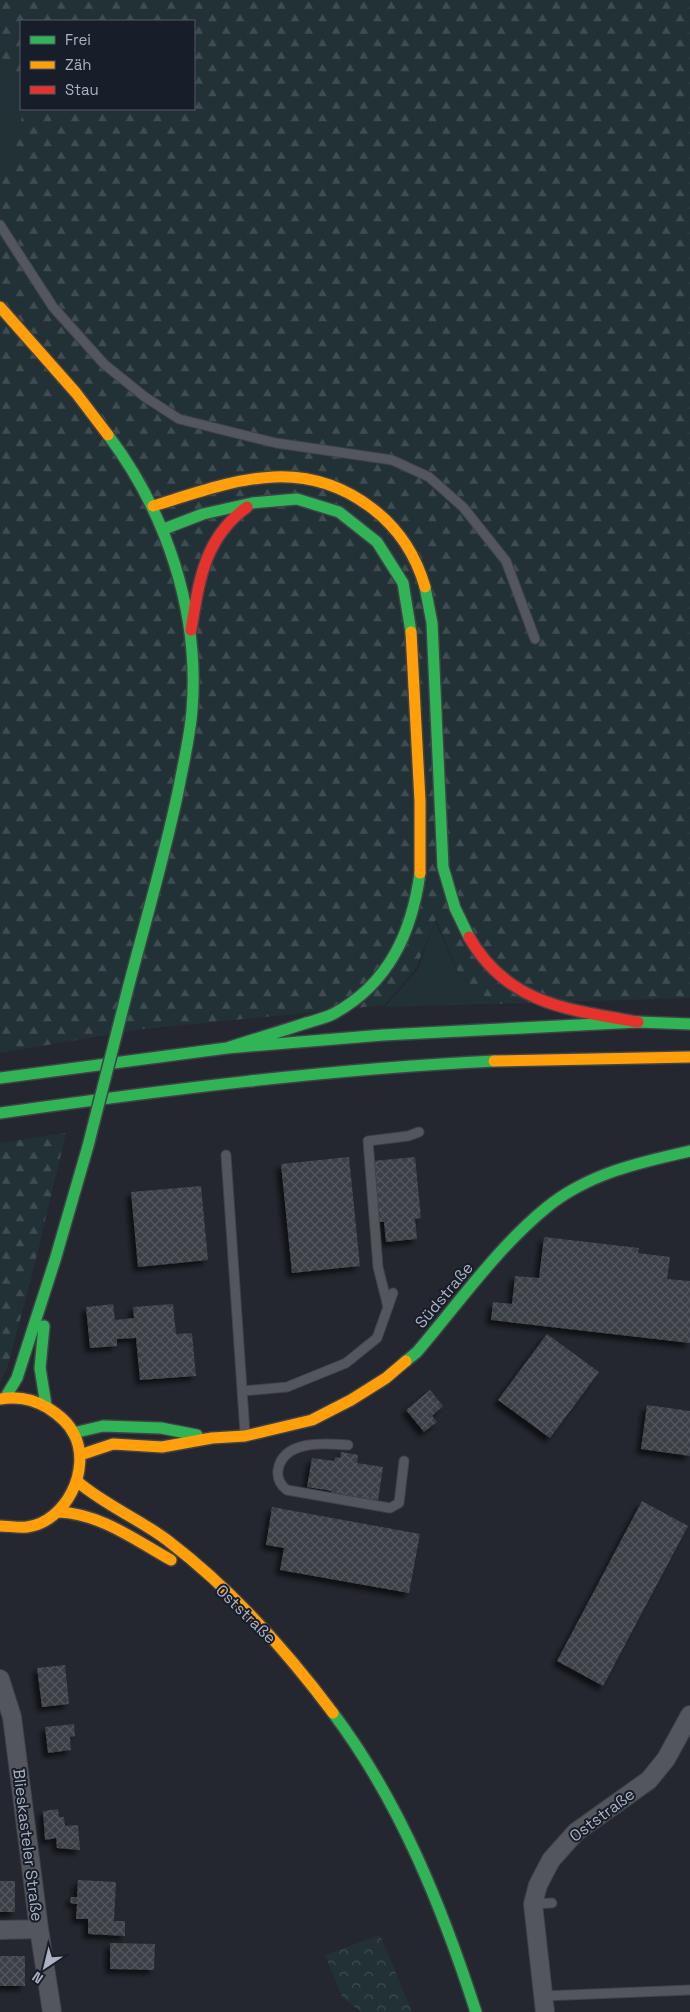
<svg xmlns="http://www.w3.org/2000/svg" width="690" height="2012" font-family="'Space Grotesk',sans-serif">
<defs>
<pattern id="forest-firs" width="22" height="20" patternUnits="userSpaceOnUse" patternTransform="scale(1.25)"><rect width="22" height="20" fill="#223135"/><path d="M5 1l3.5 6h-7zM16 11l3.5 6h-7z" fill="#3f4c51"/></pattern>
<pattern id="park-crowns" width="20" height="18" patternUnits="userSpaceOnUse" patternTransform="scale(1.25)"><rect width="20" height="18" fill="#223135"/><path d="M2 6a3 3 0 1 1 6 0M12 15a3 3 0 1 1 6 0" fill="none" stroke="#3f4c51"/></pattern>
<pattern id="building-cross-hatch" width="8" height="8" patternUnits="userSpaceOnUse" patternTransform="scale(1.25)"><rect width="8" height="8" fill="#3b3f46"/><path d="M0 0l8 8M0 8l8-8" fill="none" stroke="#55585f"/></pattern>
<filter id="shadow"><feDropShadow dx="-4.5" dy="4.5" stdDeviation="2.5" flood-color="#0009"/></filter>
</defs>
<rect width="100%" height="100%" fill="#24272f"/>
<path fill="#223135" d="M0,71L21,84V109H23L12,172L0,173Z
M435,921L458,974L494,1004L385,1007L418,969Z"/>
<path fill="url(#forest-firs)" d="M0,0H690V998L494,1004L459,975L436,919L416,968L385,1005L143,1029L0,1053V173L12,171L23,109H194V21H21V84L0,71Z
M66,1133L34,1267L7,1369L0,1382V1143Z"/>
<path fill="url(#park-crowns)" d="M380,1935L412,2012H361L342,1997L325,1955Z"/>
<path fill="url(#building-cross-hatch)" filter="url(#shadow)" d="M349,1157L360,1266L292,1273L281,1164Z
M415,1157L421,1218L415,1219L417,1239L386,1242L384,1222H379L373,1161Z
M201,1186L208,1260L138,1267L131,1192Z
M544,1237L639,1248L638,1253L670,1257L667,1279L690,1281V1343L491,1320L493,1302L512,1304L515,1276L539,1278Z
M113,1304L115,1320L134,1318L133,1307L173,1304L176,1334L192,1333L196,1376L140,1380L136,1338L117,1339V1346L90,1348L86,1307Z
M547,1334L599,1372L550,1438L498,1400Z
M430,1390L443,1406L432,1416L437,1422L424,1432L406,1410Z
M647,1405L690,1411V1456L641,1449Z
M341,1452L358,1455L357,1463L383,1467L378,1501L331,1493L332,1491L307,1487L312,1458L334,1461L335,1457L340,1458Z
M642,1501L688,1526L603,1686L557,1661Z
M272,1507L420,1534L409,1593L280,1570L284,1548L266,1545Z
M65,1665L69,1704L42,1707L37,1668Z
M74,1724L75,1736L70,1737L71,1750L48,1753L45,1727Z
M58,1809L59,1817H64L65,1826L78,1825L80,1850L57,1848L56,1838L45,1840L43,1811Z
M78,1880L116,1882L114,1921H125V1936L88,1934V1919H76L77,1904L70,1903L71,1897H77Z
M0,1881H15V1912H0Z
M110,1943L155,1944L154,1970L110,1969Z
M0,1956H25V1986H0Z"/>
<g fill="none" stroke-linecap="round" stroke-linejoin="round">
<g stroke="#404248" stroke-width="11">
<path id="lane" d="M0,225L53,307L104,364L145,397L179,419L276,443L392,460L429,477L463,507L506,561L535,639
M226,1155L245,1433
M388,1307L378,1267L368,1141L408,1136L419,1132
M243,1391L287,1387L346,1363L377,1338L393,1293
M348,1445C324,1443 283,1440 278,1470C277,1479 280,1485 287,1490L390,1508L399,1503L404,1461
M533,1904L552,1903
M543,1996L690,1990"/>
</g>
<g stroke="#404248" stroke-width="20">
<path id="street" d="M0,1679L12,1717L39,1929L52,2012
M0,1930L39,1929
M545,2012L533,1904L538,1885L551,1860L576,1832L649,1780L666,1759L690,1715"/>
</g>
<g stroke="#404248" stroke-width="14">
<path id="fast" d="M108,435C166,512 200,612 192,710C190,737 183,765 178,792C163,863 142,933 124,1004
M164,529L203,514L252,503L297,499L339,512L377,542L403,583L411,632
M425,587L432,623L443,867L455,908L469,937
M227,1048C251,1040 276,1033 300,1025C311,1021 323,1019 333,1014C389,984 412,932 420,873
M0,1078L227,1048L383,1035L638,1022L690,1024
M0,1113C164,1090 329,1069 494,1061
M44,1326L40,1368L46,1405
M406,1361L417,1352C458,1304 497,1248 546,1208C587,1174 640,1162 690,1151
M5,1398L17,1378L55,1260L88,1146
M73,1433L103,1426L161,1428L197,1435
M333,1713C400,1802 442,1907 476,2012"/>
</g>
<g stroke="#404248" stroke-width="14">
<path id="slow" d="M0,307L76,393L108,435
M153,506C231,482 301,453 373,509C399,529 416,556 425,587
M411,632L420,801V873
M494,1061L690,1057
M0,1399C17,1396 33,1399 48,1408C59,1415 68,1422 74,1434C92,1469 66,1522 27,1527C18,1528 9,1526 0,1526
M80,1455L113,1444L162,1447L212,1438L245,1436L312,1420L351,1400L386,1378L406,1361
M78,1482C105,1505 139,1519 167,1540C230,1588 286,1650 333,1713
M59,1512C101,1514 135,1540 171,1560"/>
</g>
<g stroke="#404248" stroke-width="14">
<path id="jam" d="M191,630C199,581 204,538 247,507
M469,937C507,1004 569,1010 638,1022"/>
</g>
<use href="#lane" stroke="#54565e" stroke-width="9"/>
<use href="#street" stroke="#54565e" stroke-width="18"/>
<use href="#fast" stroke="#30b455" stroke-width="11"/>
<use href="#slow" stroke="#ff9f0a" stroke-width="11"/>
<use href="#jam" stroke="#e5322d" stroke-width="11"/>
<g stroke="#404248" stroke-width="14" stroke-linecap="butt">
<path id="fast-bridge" d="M88,1146L124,1004"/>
</g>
<use href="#fast-bridge" stroke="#30b455" stroke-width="11"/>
</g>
<g text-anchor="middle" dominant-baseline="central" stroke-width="4" stroke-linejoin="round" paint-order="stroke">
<g font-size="16" fill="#acb2c2" stroke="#181e29">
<text transform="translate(444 1295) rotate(-50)">Südstraße</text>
<text transform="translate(246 1614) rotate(44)">Oststraße</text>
<text transform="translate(602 1815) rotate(-37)">Oststraße</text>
<text transform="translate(28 1845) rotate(83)">Blieskasteler Straße</text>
</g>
</g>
<rect x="20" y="20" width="175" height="90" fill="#181e29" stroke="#535966"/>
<rect x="30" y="36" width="25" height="8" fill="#30b455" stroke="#535966"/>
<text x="65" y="45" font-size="15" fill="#acb2c2">Frei</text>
<rect x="30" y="61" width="25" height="8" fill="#ff9f0a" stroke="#535966"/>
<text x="65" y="70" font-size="15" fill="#acb2c2">Zäh</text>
<rect x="30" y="86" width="25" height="8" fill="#e5322d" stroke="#535966"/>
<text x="65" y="95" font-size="15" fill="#acb2c2">Stau</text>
<g transform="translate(45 1967) rotate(215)" stroke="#181e29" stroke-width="4" paint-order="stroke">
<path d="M0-4L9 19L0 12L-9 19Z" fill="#acb2c2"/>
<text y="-8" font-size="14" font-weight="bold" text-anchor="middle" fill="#acb2c2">N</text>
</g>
</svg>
